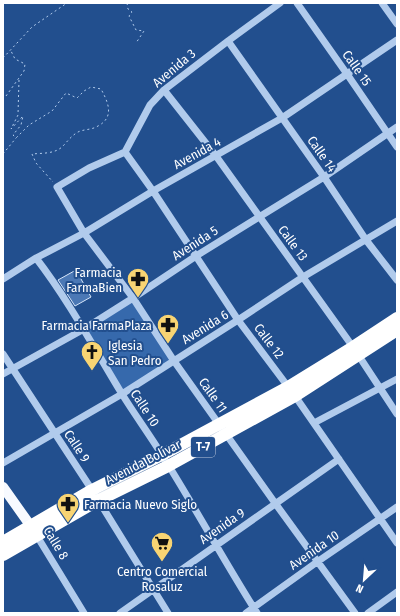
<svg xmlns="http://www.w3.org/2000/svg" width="400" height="616" font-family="'Fira Sans Condensed',sans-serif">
<rect width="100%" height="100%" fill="#224f8e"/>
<path fill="#3669ac" d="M133,298L174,361L122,394L84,329Z"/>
<path fill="#4b78b5" stroke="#d6e5f9" d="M76,270L91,297L75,306L58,280Z"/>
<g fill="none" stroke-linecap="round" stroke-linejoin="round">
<path stroke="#b1cbec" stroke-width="1" stroke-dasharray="2 3" stroke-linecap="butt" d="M127,3L128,9L132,12L129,16L136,30L144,31L136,43
M3,58L32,27L67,3
M19,80L18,115L11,129L23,116L21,125L13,135L16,138L29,125L52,111L66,93L77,98L84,91L91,87L101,89C108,102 115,117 98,126C92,130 84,129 78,132C71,136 67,142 62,147C54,154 42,153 32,154L36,163L53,182
M6,96L24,71L25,64L15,59L11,51
M3,154L16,138"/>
<path stroke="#b1cbec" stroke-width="7" d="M280,3L228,41L164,90L150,105L125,152L89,168L57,187L84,233L133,298L174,361L275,503L355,613
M297,3L347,74L397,147
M382,3L397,24
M228,41L324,177L366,240L397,280
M164,90L216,156L353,347L397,414
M125,152L153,191L238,320L295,396L397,543
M36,258C69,301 94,348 122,394C135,415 149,434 162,455C195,507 224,561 257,613
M3,279L36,258L84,233L153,191L282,118L397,40
M3,354L92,490L168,613
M3,374L84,329L133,298L196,256L324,177L397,127
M314,423L397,379
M3,463L122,394L238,320L303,277L397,221
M37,536L84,613
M120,613L339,459
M246,613L317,562L397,507
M368,613L397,592"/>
<path stroke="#f7faff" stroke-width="10" d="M3,487L35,532"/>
<path stroke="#fff" stroke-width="12" d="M3,542L92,490L162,455L288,387L353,347L397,318
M3,555L97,501L168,466L295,396L397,330"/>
</g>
<defs>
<g id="pharmacy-pin" transform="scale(1.15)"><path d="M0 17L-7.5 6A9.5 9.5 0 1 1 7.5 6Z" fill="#f8d473" stroke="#224f8e"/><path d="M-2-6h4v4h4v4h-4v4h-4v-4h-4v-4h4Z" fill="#111"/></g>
<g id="church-pin" transform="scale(1.15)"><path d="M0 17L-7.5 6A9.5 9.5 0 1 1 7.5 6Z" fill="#f8d473" stroke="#224f8e"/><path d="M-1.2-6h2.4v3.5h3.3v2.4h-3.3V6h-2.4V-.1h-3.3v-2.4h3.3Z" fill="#111"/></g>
<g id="supermarket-pin" transform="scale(1.15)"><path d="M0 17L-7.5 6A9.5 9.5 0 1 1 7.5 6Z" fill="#f8d473" stroke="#224f8e"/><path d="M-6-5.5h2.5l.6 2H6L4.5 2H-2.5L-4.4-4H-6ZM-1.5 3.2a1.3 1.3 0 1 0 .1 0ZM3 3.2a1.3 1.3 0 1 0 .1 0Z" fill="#111"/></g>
</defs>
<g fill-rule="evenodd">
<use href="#pharmacy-pin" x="138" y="279"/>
<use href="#pharmacy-pin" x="168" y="325"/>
<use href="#church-pin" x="92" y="352"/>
<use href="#pharmacy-pin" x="68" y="504"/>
<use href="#supermarket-pin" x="162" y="543"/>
</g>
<g text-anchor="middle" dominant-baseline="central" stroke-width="4" stroke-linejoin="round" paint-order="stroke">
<rect fill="#224f8e" stroke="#bdcadd" stroke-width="1" x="191" y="437" width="24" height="20" rx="3"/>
<g font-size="12" font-weight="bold" fill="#fff">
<text x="203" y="447">T-7</text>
</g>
<g font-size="13" fill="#fff" stroke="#224f8e">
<text transform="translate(174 68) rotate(-40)">Avenida 3</text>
<text transform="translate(357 68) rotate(55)">Calle 15</text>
<text transform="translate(197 153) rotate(-29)">Avenida 4</text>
<text transform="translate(322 154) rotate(55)">Calle 14</text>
<text transform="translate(195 243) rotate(-33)">Avenida 5</text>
<text transform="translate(293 243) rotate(54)">Calle 13</text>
<text transform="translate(205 327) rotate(-32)">Avenida 6</text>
<text transform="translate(269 341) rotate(53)">Calle 12</text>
<text transform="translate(213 395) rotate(55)">Calle 11</text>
<text transform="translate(145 408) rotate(57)">Calle 10</text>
<text transform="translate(77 446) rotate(57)">Calle 9</text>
<text transform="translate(143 462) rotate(-27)">Avenida Bolívar</text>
<text transform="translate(222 526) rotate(-35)">Avenida 9</text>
<text transform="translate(56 543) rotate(59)">Calle 8</text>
<text transform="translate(314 550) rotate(-35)">Avenida 10</text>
</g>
<g font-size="13" fill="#fff" stroke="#224f8e" text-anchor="end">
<text x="122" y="272">Farmacia<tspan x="122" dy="15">FarmaBien</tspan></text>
<text x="152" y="325">Farmacia FarmaPlaza</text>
<text x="108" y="345" text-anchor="start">Iglesia<tspan x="108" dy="15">San Pedro</tspan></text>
<text x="84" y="504" text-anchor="start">Farmacia Nuevo Siglo</text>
<text x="162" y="571" text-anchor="middle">Centro Comercial<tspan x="162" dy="15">Rosaluz</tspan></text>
</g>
</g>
<rect width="400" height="616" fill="none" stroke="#ffffff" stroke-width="8"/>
<g transform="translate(364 580) rotate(206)" stroke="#224f8e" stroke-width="3" paint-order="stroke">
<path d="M0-3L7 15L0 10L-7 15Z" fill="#ffffff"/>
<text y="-6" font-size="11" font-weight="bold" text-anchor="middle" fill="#ffffff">N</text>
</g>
</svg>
